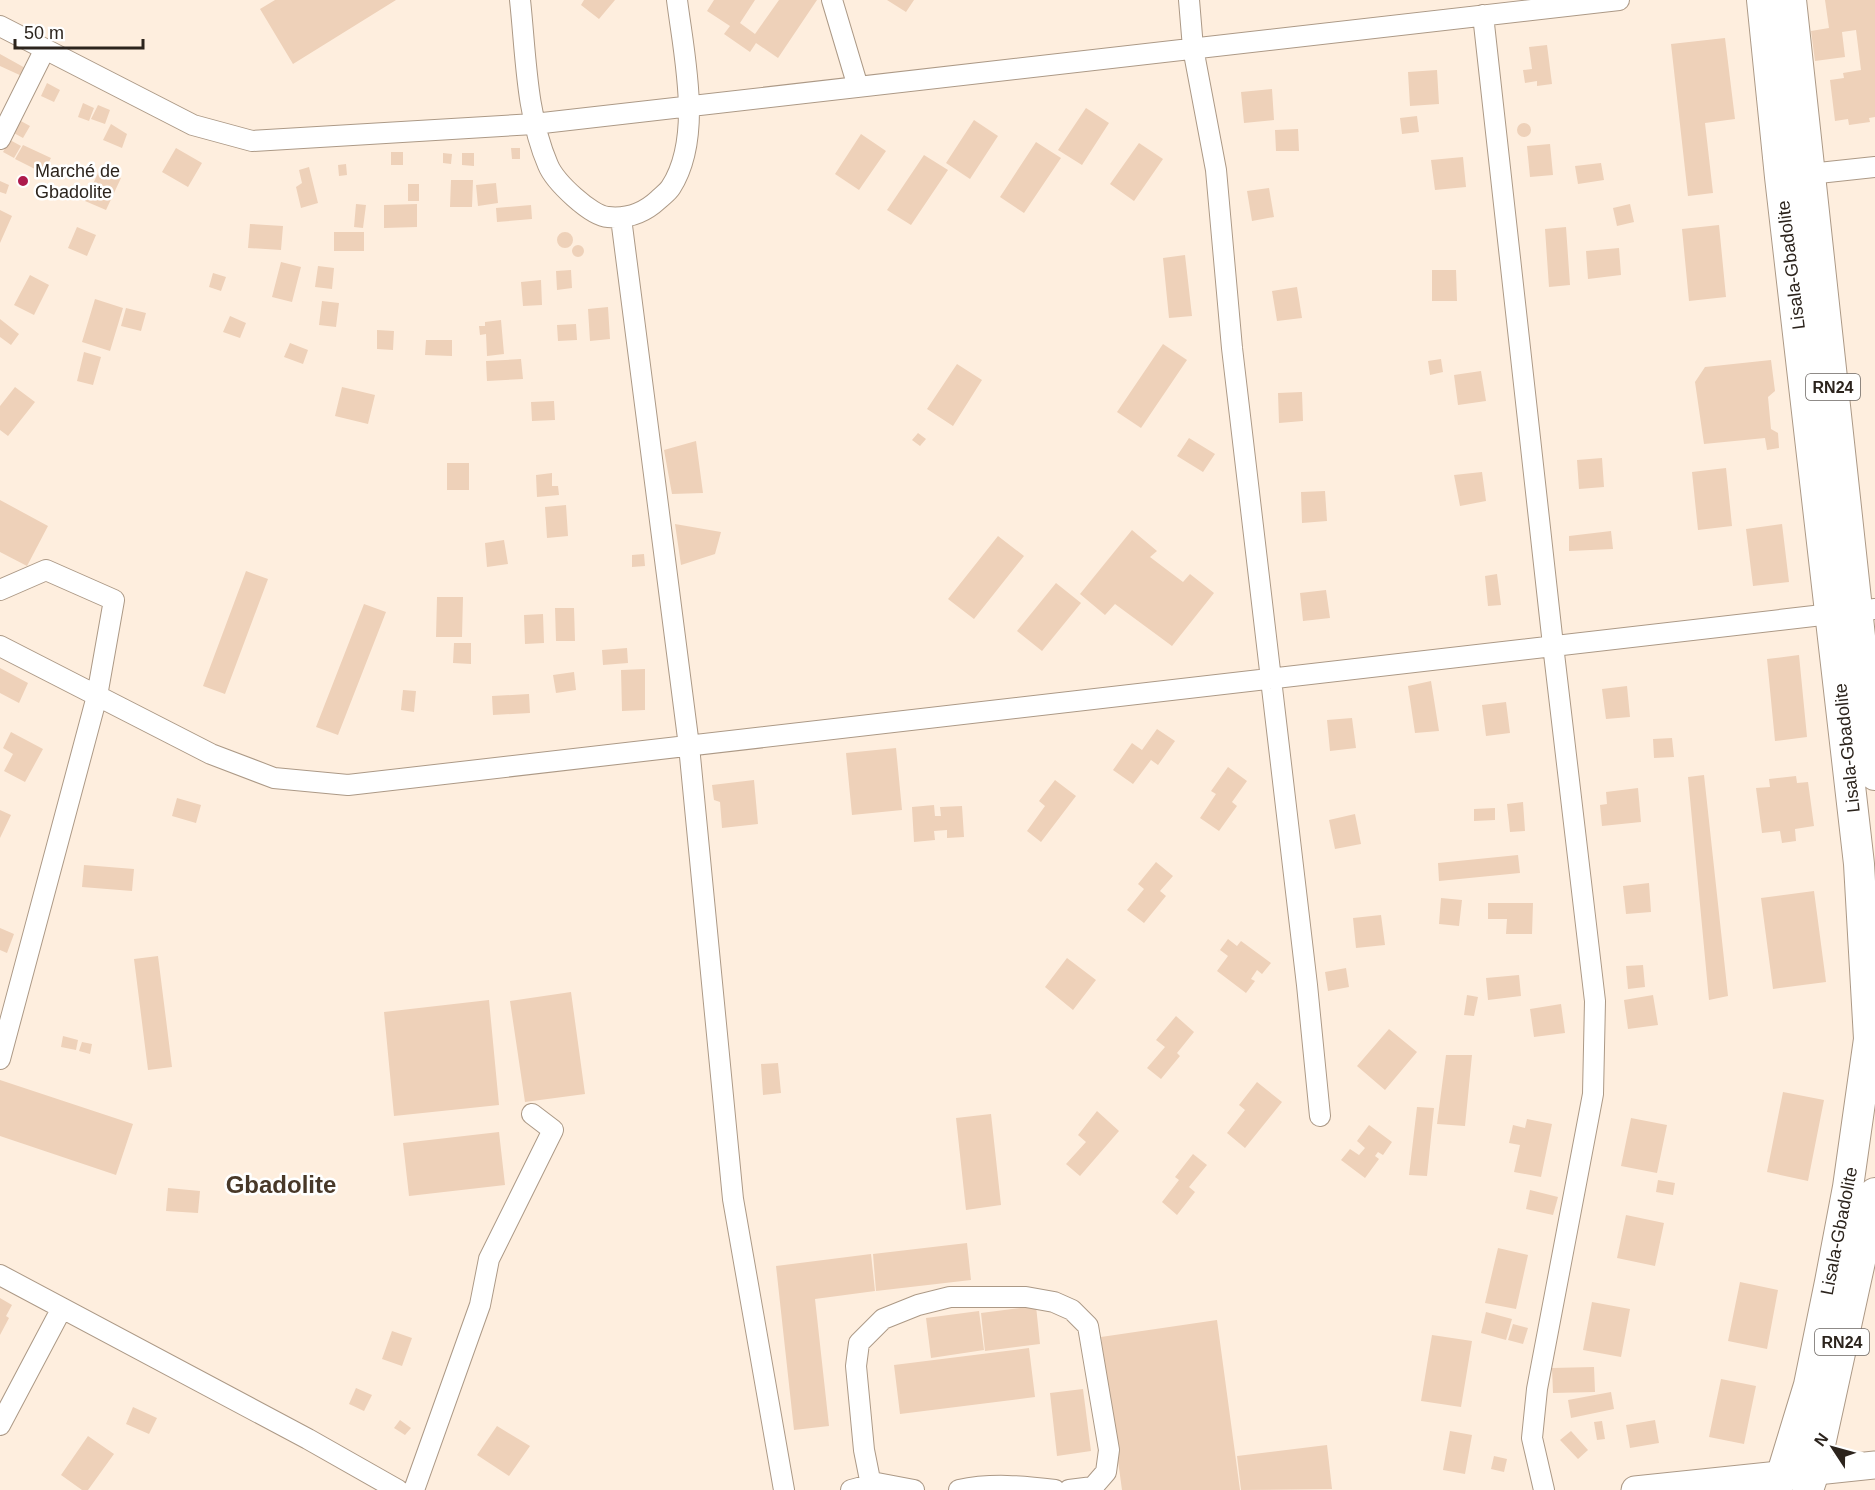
<svg xmlns="http://www.w3.org/2000/svg" width="1875" height="1490" font-family="Helvetica,sans-serif">
<rect width="100%" height="100%" fill="#feeede"/>
<path fill="#eed1b9" d="M275,0H396L293,64L260,9Z
M584,0H615L599,19L581,5Z
M714,0H755L740,23L755,34L779,0H817L778,58L756,43L750,52L724,34L730,26L707,11Z
M887,0H914L906,12Z
M1825,0H1875V117L1869,118L1870,122L1849,125L1848,119L1835,121L1830,80L1844,78L1843,73L1861,70L1856,30L1842,32L1845,57L1815,61L1811,31L1829,28Z
M1725,38L1735,119L1705,123L1713,193L1688,196L1671,44Z
M1547,45L1552,84L1537,86V81L1525,83L1523,70L1532,69L1529,47Z
M0,54L27,69L24,77L0,66Z
M1437,70L1439,104L1410,106L1408,72Z
M47,83L60,90L54,102L41,96Z
M1272,89L1274,120L1244,123L1241,92Z
M83,103L94,108L89,121L78,117Z
M98,105L110,110L105,124L91,119Z
M1086,108L1109,123L1082,165L1058,150Z
M1417,116L1419,132L1402,134L1400,118Z
M19,120L30,126L23,138L12,132Z
M974,120L998,136L970,179L946,163Z
M1517 130a7 7 0 1 1 14 0a7 7 0 1 1-14 0Z
M111,124L127,134L122,148L103,140Z
M1298,129L1299,151H1276L1275,130Z
M861,134L886,151L859,190L835,174Z
M10,140L21,146L14,158L3,152Z
M1036,142L1061,158L1024,213L1000,197Z
M1139,143L1163,159L1134,201L1110,184Z
M1550,144L1553,175L1530,177L1527,146Z
M23,145L51,158L43,173L15,159Z
M176,148L202,163L188,187L162,172Z
M511,148H520V159H512Z
M391,152H403V165H391Z
M443,153L452,154L451,164L443,163Z
M462,153H474V166L462,165Z
M924,155L948,170L911,225L887,210Z
M1463,157L1466,187L1435,190L1431,160Z
M1601,163L1604,180L1578,184L1575,166Z
M346,164L347,175L339,176L338,165Z
M309,167L318,203L301,208L296,187L302,183L299,170Z
M100,169L121,178L106,210L85,201Z
M451,180H473L472,207H450Z
M0,181L9,185L6,194L0,192Z
M496,183L498,203L478,206L476,185Z
M408,184H419V201H408Z
M1269,188L1274,217L1252,221L1247,191Z
M356,204L366,205L363,228L354,227Z
M417,204V227L384,228V205Z
M1630,204L1634,222L1617,226L1613,208Z
M531,205L532,219L497,222L496,208Z
M0,210L12,216L0,243Z
M250,224L283,226L281,250L248,248Z
M1719,225L1726,297L1689,301L1682,229Z
M77,227L96,235L87,256L68,248Z
M1566,227L1570,285L1549,287L1545,229Z
M557 240a8 8 0 1 1 16 0a8 8 0 1 1-16 0Z
M334,232H364V251H334Z
M572 251a6 6 0 1 1 12 0a6 6 0 1 1-12 0Z
M1619,248L1621,275L1588,279L1586,251Z
M1185,255L1192,316L1169,318L1163,258Z
M281,262L301,267L292,302L272,297Z
M318,266L334,268L332,289L315,287Z
M571,270L572,288L557,290L556,271Z
M1432,270H1456L1457,301H1432Z
M213,273L226,277L221,291L209,287Z
M30,275L49,285L34,315L14,305Z
M541,280L542,305L523,306L521,282Z
M1297,287L1302,318L1277,321L1272,291Z
M95,299L123,308L110,351L82,342Z
M322,301L339,303L336,327L319,325Z
M608,307L610,339L590,341L588,309Z
M126,308L146,313L141,331L121,326Z
M230,316L246,323L240,338L223,332Z
M0,319L19,334L11,345L0,337Z
M501,320L504,354L487,356L486,334L480,335L479,326H485V322Z
M576,324L577,340L558,341L557,325Z
M377,330L394,331L393,350L377,349Z
M426,340H452V356L425,355Z
M290,343L308,350L303,364L284,357Z
M1163,344L1187,360L1141,428L1117,412Z
M84,352L101,357L93,385L77,381Z
M521,359L523,379L487,381L486,361Z
M1441,359L1443,372L1430,375L1428,361Z
M1771,360L1775,391L1768,397L1771,429L1778,433L1779,448L1767,450L1765,438L1704,444L1695,382L1705,367Z
M957,364L982,380L953,426L927,409Z
M1481,371L1486,401L1458,405L1454,375Z
M15,387L35,402L8,436L0,430V406Z
M342,387L375,395L368,424L335,416Z
M1302,392L1303,421L1279,423L1278,393Z
M554,401L555,420L532,421L531,402Z
M918,433L926,439L920,446L912,440Z
M1189,438L1215,454L1203,472L1177,456Z
M696,441L703,493L672,494L664,450Z
M1602,458L1604,487L1579,489L1577,460Z
M447,463H469V490H447Z
M1726,468L1732,526L1698,530L1692,472Z
M1482,472L1486,501L1460,506L1454,475Z
M552,473V486H558L559,495L537,497L536,475Z
M1325,491L1327,521L1302,523L1301,492Z
M0,500L48,526L27,566L0,552Z
M566,505L568,536L547,538L545,507Z
M675,524L721,532L715,554L681,565Z
M1782,524L1789,582L1753,586L1746,529Z
M1132,530L1157,551L1150,557L1183,582L1190,574L1214,593L1172,646L1115,604L1105,615L1080,594Z
M1611,531L1613,549L1569,551V536Z
M998,536L1024,556L974,619L948,599Z
M504,540L508,564L487,567L485,543Z
M644,554L645,566L632,567V555Z
M246,571L268,579L225,694L203,686Z
M1497,574L1501,605L1488,606L1485,576Z
M1056,583L1081,603L1042,651L1017,631Z
M1326,590L1330,618L1303,621L1300,593Z
M437,597H463L462,637H436Z
M364,604L386,612L338,735L316,727Z
M555,608H574L575,641H556Z
M543,614L544,643L525,644L524,615Z
M454,643H471V664L453,663Z
M627,648L628,663L603,665L602,650Z
M1799,655L1807,737L1775,741L1767,659Z
M0,668L28,683L19,703L0,693Z
M645,669V710L622,711L621,670Z
M574,672L576,690L556,693L553,675Z
M1431,681L1439,731L1415,733L1408,686Z
M1627,686L1630,717L1606,719L1602,689Z
M403,690L416,691L414,712L401,710Z
M529,694L530,713L493,715L492,696Z
M1506,702L1510,733L1486,736L1482,705Z
M1352,718L1356,748L1330,751L1327,720Z
M1157,729L1175,741L1158,765L1151,760L1133,784L1113,770L1132,743L1142,750Z
M11,732L43,749L25,782L4,771L13,754L3,748Z
M1672,738L1674,757L1654,758L1653,739Z
M896,748L902,810L852,815L846,753Z
M1228,767L1247,781L1232,802L1237,806L1219,831L1200,818L1216,794L1211,791Z
M1704,775L1728,996L1709,1000L1688,777Z
M1796,776L1797,783L1808,782L1814,826L1795,829L1796,841L1782,843L1780,831L1762,833L1756,788L1770,787L1769,779Z
M754,780L758,824L722,828L720,802L714,800L712,785Z
M1055,780L1076,796L1041,842L1027,831L1045,806L1039,801Z
M1638,788L1641,822L1602,826L1600,805L1607,804L1606,792Z
M177,798L201,805L196,823L172,816Z
M1523,802L1525,831L1510,832L1507,804Z
M934,805L935,816H941L940,807L962,806L964,837L947,838V830L934,831L935,840L914,842L912,807Z
M1495,808V820L1474,821V809Z
M0,810L11,815L0,838Z
M1355,814L1361,844L1335,849L1329,820Z
M1518,855L1520,873L1439,881L1438,863Z
M1156,862L1173,876L1160,891L1166,896L1144,923L1127,910L1144,889L1138,884Z
M84,865L134,869L132,891L82,887Z
M1649,883L1651,912L1626,914L1623,886Z
M1814,891L1826,982L1773,989L1761,898Z
M1441,898L1462,900L1459,926L1439,924Z
M1488,903H1533L1532,934H1506L1507,919H1488Z
M1381,915L1385,945L1356,948L1353,918Z
M0,928L14,934L7,953L0,950Z
M1228,939L1237,946L1241,941L1271,963L1262,974L1257,970L1251,979L1255,981L1246,993L1217,971L1228,956L1220,950Z
M158,956L172,1067L148,1070L134,959Z
M1067,958L1096,980L1073,1010L1045,987Z
M1643,965L1645,987L1628,989L1626,966Z
M1346,968L1349,987L1328,991L1325,972Z
M1519,975L1521,996L1488,1000L1486,978Z
M571,992L585,1094L525,1102L510,1001Z
M1467,995L1478,997L1474,1016L1464,1015Z
M1653,995L1658,1025L1628,1029L1624,1000Z
M489,1000L499,1105L394,1116L384,1012Z
M1561,1004L1565,1033L1534,1037L1530,1009Z
M1176,1016L1194,1032L1177,1053L1180,1056L1161,1079L1147,1068L1165,1047L1156,1040Z
M1389,1029L1417,1052L1385,1090L1357,1066Z
M63,1036L78,1040L76,1050L61,1047Z
M82,1042L92,1044L90,1054L79,1051Z
M1446,1055H1472L1465,1126L1437,1124Z
M778,1063L781,1093L763,1095L761,1064Z
M0,1080L133,1124L116,1175L0,1136Z
M1257,1082L1282,1102L1245,1148L1227,1133L1245,1110L1239,1105Z
M1783,1092L1824,1100L1808,1181L1767,1172Z
M1417,1107L1434,1108L1427,1176L1409,1175Z
M1097,1111L1119,1131L1080,1176L1066,1164L1086,1142L1078,1135Z
M991,1114L1001,1205L966,1210L956,1118Z
M1631,1118L1667,1125L1657,1173L1621,1166Z
M1527,1119L1552,1124L1541,1177L1514,1172L1520,1145L1509,1143L1513,1125L1525,1128Z
M1369,1125L1392,1142L1383,1155L1378,1152L1375,1156L1379,1159L1365,1178L1341,1160L1350,1149L1359,1155L1365,1148L1357,1141Z
M499,1132L505,1185L409,1196L403,1143Z
M1193,1154L1207,1165L1189,1187L1195,1192L1177,1215L1162,1202L1179,1180L1175,1177Z
M1658,1180L1675,1183L1673,1195L1656,1192Z
M168,1188L200,1191L198,1213L166,1211Z
M1530,1190L1558,1197L1553,1215L1526,1209Z
M1626,1215L1664,1223L1655,1266L1617,1258Z
M967,1243L971,1280L876,1291L873,1254Z
M1498,1248L1528,1255L1516,1309L1485,1303Z
M871,1254L875,1291L815,1299L829,1426L794,1430L776,1266Z
M1740,1282L1778,1290L1767,1349L1728,1341Z
M0,1298L12,1305L6,1316L9,1318L0,1335Z
M1592,1302L1630,1309L1621,1357L1583,1350Z
M1036,1306L1040,1344L985,1351L981,1313Z
M979,1311L984,1350L931,1358L926,1318Z
M1486,1312L1512,1319L1506,1340L1481,1333Z
M1217,1320L1240,1490H1122L1101,1337Z
M1513,1324L1528,1328L1523,1344L1508,1340Z
M392,1331L412,1338L402,1366L382,1359Z
M1432,1335L1472,1341L1461,1407L1421,1401Z
M1029,1348L1035,1397L900,1414L894,1365Z
M1594,1367L1595,1392L1553,1393L1552,1368Z
M1721,1379L1756,1386L1744,1444L1709,1437Z
M356,1388L372,1395L364,1411L349,1404Z
M1083,1389L1091,1451L1057,1456L1050,1393Z
M1611,1392L1614,1409L1571,1418L1568,1400Z
M133,1407L157,1418L149,1434L126,1424Z
M400,1420L411,1428L405,1435L394,1428Z
M1655,1420L1659,1443L1630,1448L1626,1425Z
M1602,1421L1605,1439L1597,1440L1594,1422Z
M497,1426L530,1446L509,1476L477,1455Z
M1450,1431L1472,1435L1465,1474L1443,1470Z
M1571,1431L1588,1450L1578,1459L1560,1440Z
M88,1436L114,1454L88,1490H82L61,1475Z
M1327,1445L1332,1489L1241,1490L1237,1456Z
M1494,1456L1507,1459L1504,1472L1491,1469Z"/>
<g fill="none" stroke-linecap="round" stroke-linejoin="round">
<g stroke="#ac9986" stroke-width="22">
<path id="street" d="M520,0C526,55 526,114 548,165C555,182 591,216 608,217C627,219 644,213 658,200C662,196 668,192 671,187C703,137 684,56 677,0
M832,0L858,87
M1189,0L1193,48L1216,170L1232,348L1307,985L1320,1116
M1483,15L1553,645L1595,1001L1593,1094L1537,1389L1532,1438L1544,1490
M0,26L193,125L252,141L534,124L1619,0
M0,139L45,49
M1800,175L1875,167
M621,218L689,746L733,1199L784,1490
M0,590L46,570L114,600L97,696L0,1059
M0,646L211,754L274,778L348,785L1875,609
M0,1275L308,1439L398,1490
M0,1425L62,1308
M871,1485L864,1450L856,1366L859,1343L883,1319L918,1305L950,1297H1026L1054,1302L1072,1310L1088,1326L1109,1450L1106,1472L1093,1487L1069,1490
M414,1490L480,1305L489,1259L553,1130L532,1114
M851,1490L877,1483L914,1490
M959,1490C991,1483 1023,1486 1055,1490"/>
</g>
<g stroke="#ac9986" stroke-width="29">
<path id="secondary" d="M1635,1490L1875,1465"/>
</g>
<g stroke="#ac9986" stroke-width="32">
<path id="primary" d="M1762,0L1780,177L1859,864L1869,1039L1848,1187L1830,1282L1809,1385L1777,1490
M1791,0L1875,775
M1808,1490L1814,1472L1875,1193"/>
</g>
<use href="#street" stroke="#fff" stroke-width="20"/>
<use href="#secondary" stroke="#fff" stroke-width="27"/>
<use href="#primary" stroke="#fff" stroke-width="30"/>
</g>
<circle fill="#ad1a4c" stroke="#fff" stroke-width="2" cx="23" cy="181" r="6"/>
<g text-anchor="middle" dominant-baseline="central" stroke-width="5" stroke-linejoin="round" paint-order="stroke">
<g fill="#fff" stroke="#6b6661" stroke-width="1.5">
<rect x="1806" y="374" width="54" height="26" rx="4.5"/>
<rect x="1815" y="1329" width="54" height="26" rx="4.5"/>
</g>
<g font-size="16" font-weight="bold" fill="#2c241d">
<text x="1833" y="387">RN24</text>
<text x="1842" y="1342">RN24</text>
</g>
<g font-size="18" fill="#2c241d" stroke="#fff" text-anchor="start">
<text x="35" y="171">Marché de<tspan x="35" dy="21">Gbadolite</tspan></text>
</g>
<g font-size="18" fill="#2c241d" stroke="#fff">
<text transform="translate(1791 265) rotate(-97)">Lisala-Gbadolite</text>
<text transform="translate(1847 748) rotate(-96)">Lisala-Gbadolite</text>
<text transform="translate(1839 1231) rotate(-79)">Lisala-Gbadolite</text>
</g>
<g font-size="24" font-weight="bold" fill="#483828" stroke="#fff">
<text x="281" y="1184">Gbadolite</text>
</g>
</g>
<g transform="translate(1833 1448) rotate(306)" stroke="#ffffff" stroke-width="4.5" paint-order="stroke">
<path d="M0-4.5L10 22L0 15L-10 22Z" fill="#2c241d"/>
<text y="-9" font-size="16" font-weight="bold" text-anchor="middle" fill="#2c241d">N</text>
</g>
<path d="M15 39v9h128v-9" fill="none" stroke="#2c241d" stroke-width="3"/>
<text x="24" y="39" font-size="18" fill="#2c241d" stroke="#ffffff" stroke-width="4.5" paint-order="stroke">50 m</text>
</svg>
